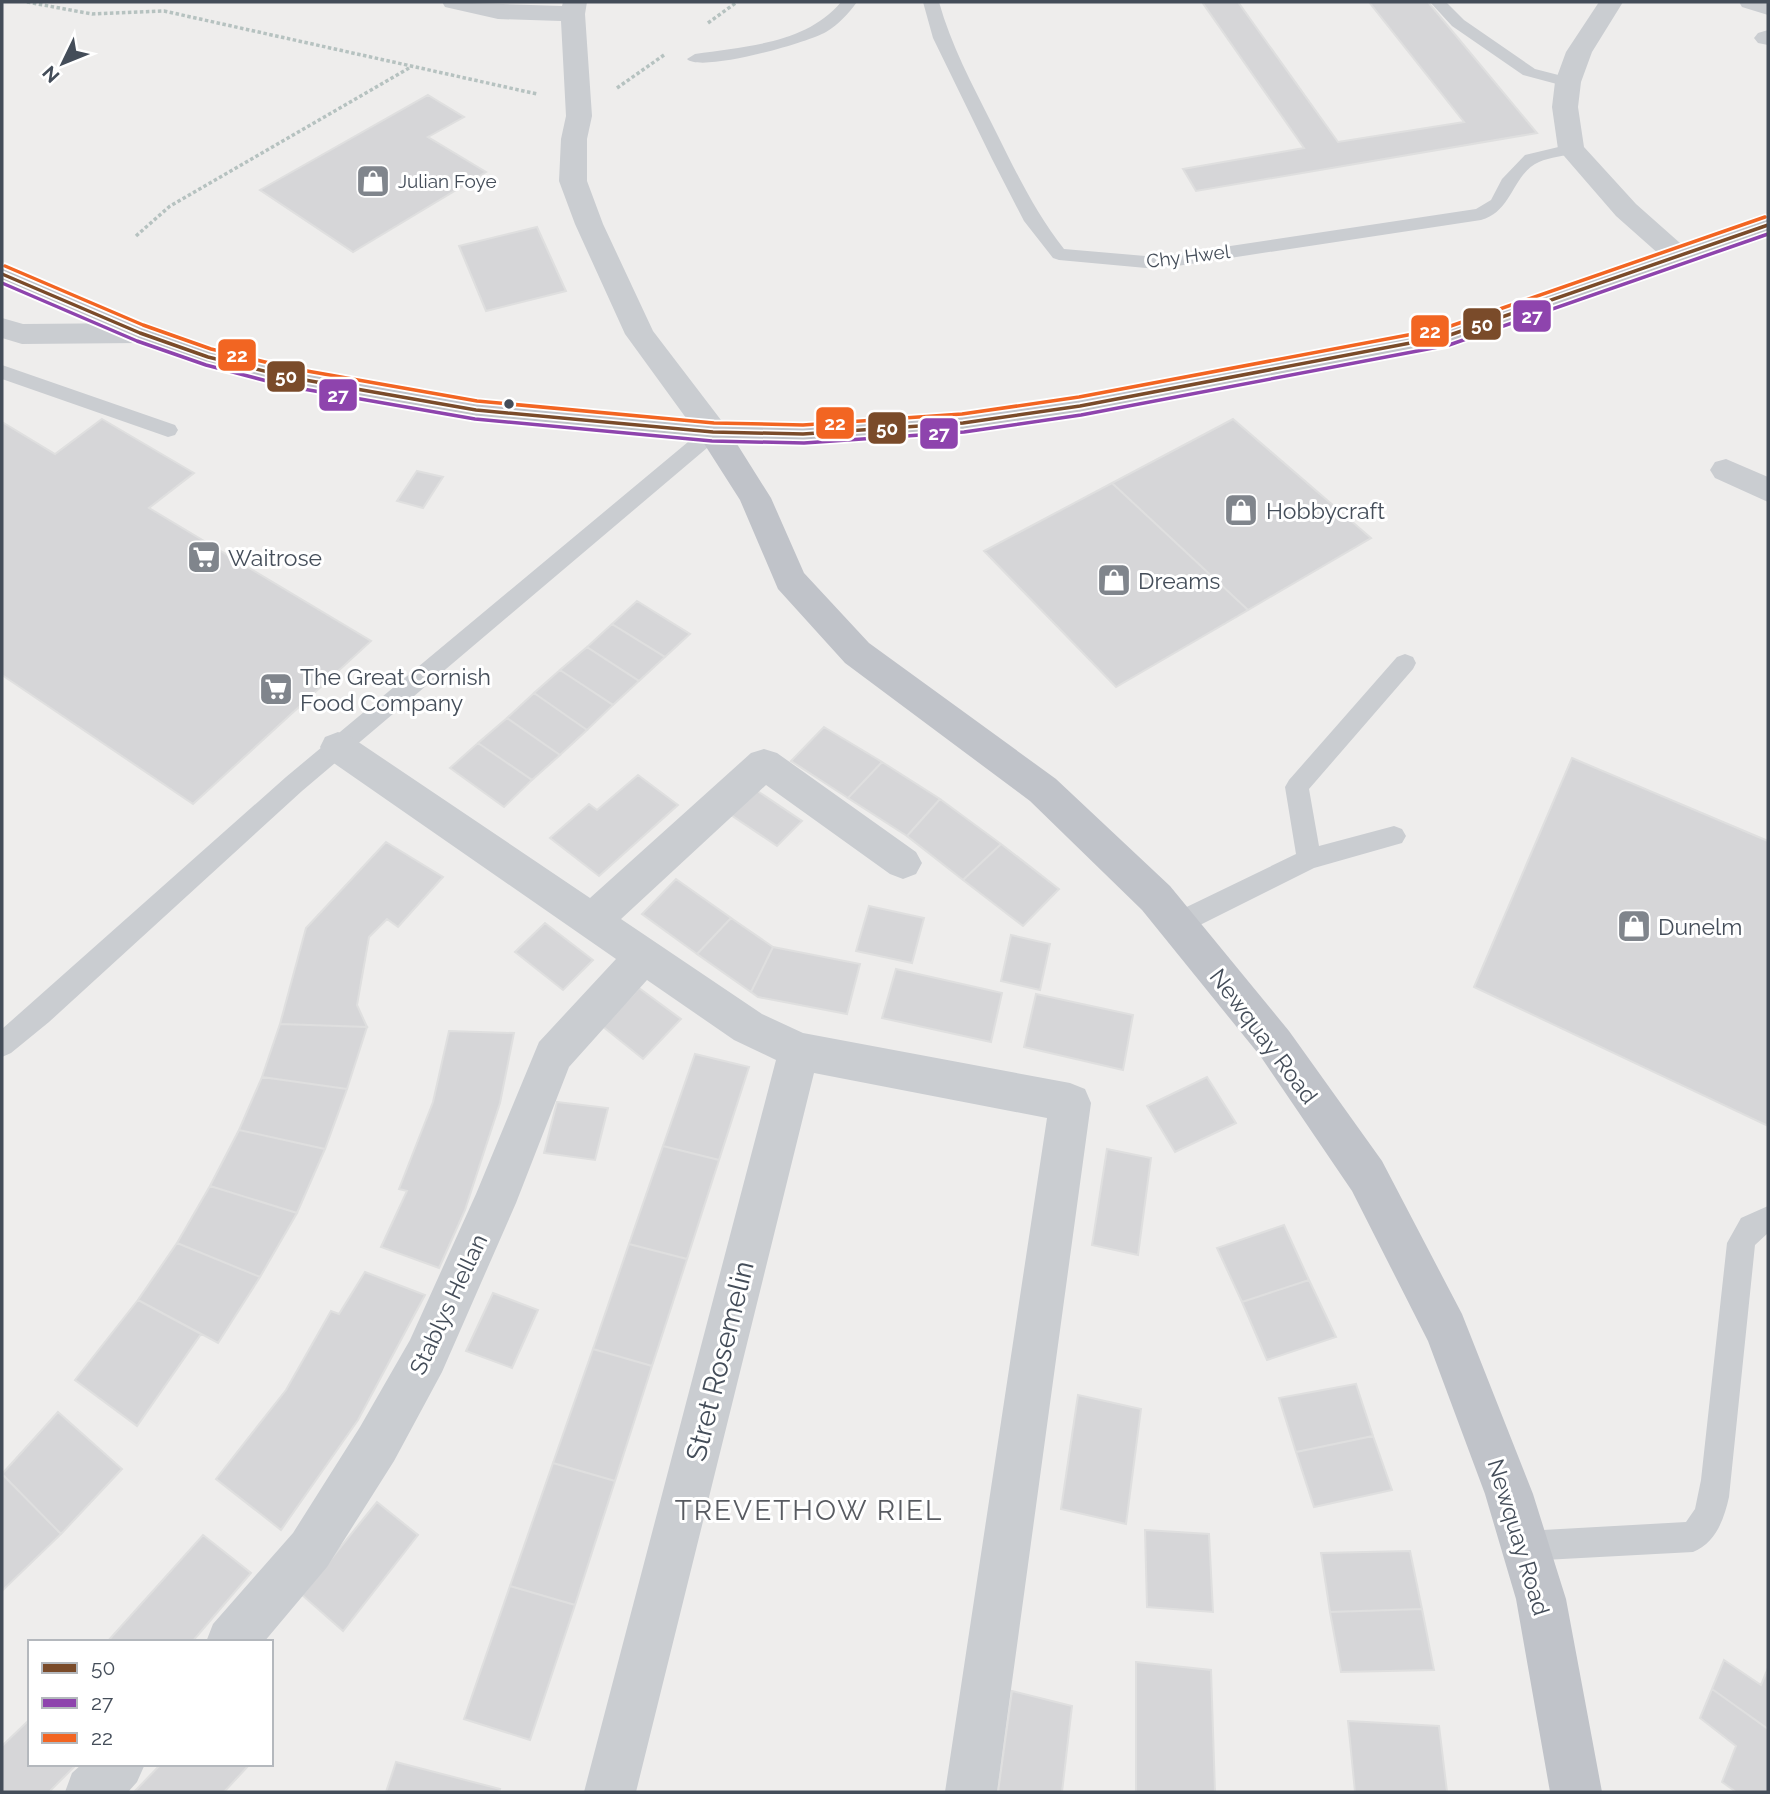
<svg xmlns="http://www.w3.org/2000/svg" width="1770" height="1794" font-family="Raleway,sans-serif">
<rect width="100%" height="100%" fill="#eeedec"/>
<path fill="#d6d6d8" stroke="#dfdfdf" stroke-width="2" d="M1202,2H1238L1338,142L1464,122L1369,2H1428L1537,133L1196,191L1183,169L1304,148Z
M428,95L464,117L428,137L486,172L353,252L260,190Z
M537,227L566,291L486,311L459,246Z
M102,419L194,473L149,508L371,641L193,804L2,675V422L55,454Z
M1233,419L1371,538L1248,610L1112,483Z
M417,471L443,477L423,508L397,501Z
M1112,483L1248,610L1116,687L984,551Z
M637,601L690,634L665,657L612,624Z
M612,624L665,657L639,681L587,647Z
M587,647L639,681L613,705L560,670Z
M560,670L613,705L587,730L534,693Z
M534,693L587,730L560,755L507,718Z
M507,718L560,755L532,780L478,743Z
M824,727L882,762L848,798L791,761Z
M478,743L532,780L504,807L450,768Z
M1572,758L1768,841V1126L1474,987Z
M882,762L940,799L907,836L848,798Z
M638,775L678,805L599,876L550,838L589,804L597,810Z
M756,790L802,821L777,846L731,815Z
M940,799L1001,844L963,880L907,836Z
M386,842L443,877L398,927L387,919L369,937L357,1005L367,1027L280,1024L306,928Z
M1001,844L1059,889L1023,926L963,880Z
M676,879L731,918L697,954L642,914Z
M869,906L924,918L912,963L856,951Z
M731,918L773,947L751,992L697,954Z
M545,923L593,960L563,990L515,952Z
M1011,935L1050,944L1040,990L1001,981Z
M773,947L860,964L847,1014L758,997L751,992Z
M896,969L1002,993L991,1042L882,1018Z
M639,988L681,1019L643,1059L602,1026Z
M1036,994L1133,1015L1123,1070L1024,1047Z
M280,1024L367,1027L347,1089L262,1077Z
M449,1031L514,1033L500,1103L465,1210L439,1268L381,1247L407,1191L399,1189L433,1102Z
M695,1054L749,1067L719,1160L663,1146Z
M262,1077L347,1089L325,1149L239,1130Z
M1207,1077L1236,1123L1175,1152L1147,1106Z
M557,1102L608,1108L595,1160L544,1153Z
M239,1130L325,1149L297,1213L210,1186Z
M663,1146L719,1160L687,1259L629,1244Z
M1107,1149L1151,1158L1138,1255L1092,1245Z
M210,1186L297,1213L260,1277L177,1243Z
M1284,1225L1309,1280L1242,1302L1217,1248Z
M177,1243L260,1277L218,1343L138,1300Z
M629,1244L687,1259L652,1366L593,1349Z
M365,1272L425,1295L358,1420L281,1530L216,1479L286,1390L331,1311L339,1314Z
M1309,1280L1336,1337L1267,1360L1242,1302Z
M493,1293L538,1310L512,1368L466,1351Z
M138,1300L201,1334L137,1426L75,1380Z
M593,1349L652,1366L615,1481L553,1463Z
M1356,1384L1373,1436L1296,1452L1279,1398Z
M1078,1395L1141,1409L1126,1524L1061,1509Z
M58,1412L122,1469L61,1534L2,1474Z
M1373,1436L1392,1490L1314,1507L1296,1452Z
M553,1463L615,1481L575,1605L510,1586Z
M2,1474L61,1534L2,1591Z
M377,1502L418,1535L343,1631L302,1595Z
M1145,1530L1209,1534L1213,1612L1147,1607Z
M203,1535L251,1573L192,1642H107Z
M1410,1551L1422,1609L1330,1612L1321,1553Z
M510,1586L575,1605L530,1740L464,1719Z
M1422,1609L1434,1670L1341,1672L1330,1612Z
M1724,1660L1761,1685L1768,1668V1729L1712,1689Z
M1136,1662L1211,1670L1215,1792H1136Z
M1712,1689L1768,1729V1792H1736L1722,1782L1736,1746L1700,1718Z
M1012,1691L1072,1706L1062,1792H998Z
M30,1719V1764H77L49,1792H2V1746Z
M1348,1721L1439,1726L1447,1792H1355Z
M396,1762L500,1789L499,1792H386Z
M161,1764H250L224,1792H134Z"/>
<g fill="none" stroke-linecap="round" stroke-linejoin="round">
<path stroke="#b6c2c0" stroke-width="3.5" stroke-dasharray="3.5 2.5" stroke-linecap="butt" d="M27,2L92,14L164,11L537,94
M708,23L737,2
M617,88L664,55
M136,236L170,206L409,68"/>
<path fill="#cacdd1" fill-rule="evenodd" d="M841,2H857C848,14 839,24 826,32C807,43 701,73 687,59L695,54C746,46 806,44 841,2Z
M923,2H939C951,45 972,84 992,124C1014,168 1034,211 1064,249L1157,257L1476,209L1491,200L1502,179L1525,155L1571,144L1580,149L1577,153C1565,156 1550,157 1539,162C1512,174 1513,211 1481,220L1157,269L1059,260L1053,258L1024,221L992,159L933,38Z
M1430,2H1446L1464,20L1535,69L1574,79L1576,82L1568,87L1523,75L1452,26Z
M2,365L175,425L178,430L175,435L168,437L2,379Z
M713,425L720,427L723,432L720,437L302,791L49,1022L11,1053L2,1057V1029L286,777L706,427Z
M1405,654L1413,657L1416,663L1413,669L1309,789L1319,846L1394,826L1402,829L1406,836L1402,843L1314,868L1186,932L1177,935L1168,932L1165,924L1168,916L1296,854L1285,787L1289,780L1397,657Z
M1768,1206V1233L1755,1245L1729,1497C1724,1519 1716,1543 1693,1552L1525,1561L1514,1557L1510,1546L1514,1535L1525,1531L1686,1522L1695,1509L1701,1480L1727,1243L1741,1218Z"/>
<path fill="#cacdd1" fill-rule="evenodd" d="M442,2L562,6L563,2H587L585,14L592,116L587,139V181L603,224L653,331L724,424L729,432L724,440L713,443L702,440L625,334L575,224L559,181L561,139L566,116L561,21L498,19L445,7Z
M1599,2H1623L1592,52L1581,82L1578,107L1584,147L1636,204L1689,251L1693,257L1689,263L1679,266L1669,263L1616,216L1558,149L1552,107L1555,82L1566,52Z
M1739,2H1768V15L1742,7Z
M1768,30V45L1758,43L1754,38L1758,33Z
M2,318L23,324L140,323L151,326L155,333L151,340L140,343L22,344L2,338Z
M1726,459L1768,477V502L1715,478L1710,470L1715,462Z
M338,732L351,737L590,898L751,753L764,749L777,753L916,852L922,863L916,874L903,879L890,874L766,785L621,919L762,1014L803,1033L1070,1083L1085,1089L1091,1103L997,1792H945L1047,1118L814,1073L636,1792H584L776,1060L734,1040L647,980L569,1067L516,1203L442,1372L394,1461L327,1567L264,1642H206L213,1624L293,1533L360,1427L410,1340L476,1194L539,1042L616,959L325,757L320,747L325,737Z
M82,1764H145L137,1782L128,1792H65L72,1773Z"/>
<path fill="#c0c3c9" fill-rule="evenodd" d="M1768,216V235L1447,346L1080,417L963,434L803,445L737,444L771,498L804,573L869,643L1056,779L1170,886L1289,1031L1382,1161L1462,1314L1533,1494L1566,1599L1602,1792H1550L1516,1599L1485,1494L1428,1341L1352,1191L1261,1057L1142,910L1030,801L845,663L778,589L740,500L703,442L476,421L288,387L197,364L129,340L2,285V265L151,326L215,349L288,367L476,399L713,421L803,423L963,412L1080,395L1443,327Z"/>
<g stroke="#fff" stroke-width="7">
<path id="bus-1" d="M2,274L140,333L208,357L288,377L476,410L713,432L803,434L963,423L1080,406L1447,336L1768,225"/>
</g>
<g stroke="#fff" stroke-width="7">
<path id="bus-2" d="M2,283L137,341L206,365L286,386L475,419L712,441L804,443L964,432L1081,415L1449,345L1768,234"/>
</g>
<g stroke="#fff" stroke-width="7">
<path id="bus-3" d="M5,266L143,325L211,349L290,368L477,401L714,423L803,425L962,414L1079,397L1445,328L1765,217"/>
</g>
<use href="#bus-1" stroke="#7a4b2a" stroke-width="3.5"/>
<use href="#bus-2" stroke="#8e44ad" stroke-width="3.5"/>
<use href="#bus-3" stroke="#f26522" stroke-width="3.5"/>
</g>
<defs>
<g id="shop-square" transform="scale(1.75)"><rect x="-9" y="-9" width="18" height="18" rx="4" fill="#80858c" stroke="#fff"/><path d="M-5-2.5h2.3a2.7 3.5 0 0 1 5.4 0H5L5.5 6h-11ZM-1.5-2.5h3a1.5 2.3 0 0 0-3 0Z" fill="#fff"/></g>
<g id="supermarket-square" transform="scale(1.75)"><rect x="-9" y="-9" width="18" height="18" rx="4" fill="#80858c" stroke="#fff"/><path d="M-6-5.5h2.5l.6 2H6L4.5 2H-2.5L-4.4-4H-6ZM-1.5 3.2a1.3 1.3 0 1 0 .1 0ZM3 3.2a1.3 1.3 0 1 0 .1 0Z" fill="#fff"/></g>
</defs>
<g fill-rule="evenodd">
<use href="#shop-square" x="373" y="181"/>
<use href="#shop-square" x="1241" y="510"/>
<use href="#supermarket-square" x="204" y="557"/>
<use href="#shop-square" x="1114" y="580"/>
<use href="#supermarket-square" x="276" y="689"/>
<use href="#shop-square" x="1634" y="926"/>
</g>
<circle fill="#444d59" stroke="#fff" stroke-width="2.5" cx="509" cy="404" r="6"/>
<g text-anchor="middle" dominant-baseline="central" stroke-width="6" stroke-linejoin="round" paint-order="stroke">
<g font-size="19" fill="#444d59" stroke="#fff" text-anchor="start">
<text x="398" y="181">Julian Foye</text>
</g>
<g font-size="19" fill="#444d59" stroke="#fff">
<text transform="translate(1188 256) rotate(-7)">Chy Hwel</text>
</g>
<g font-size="23" fill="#444d59" stroke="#fff" text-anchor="start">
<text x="1266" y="510">Hobbycraft</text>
<text x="228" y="557">Waitrose</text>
<text x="1138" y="580">Dreams</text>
<text x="300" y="676">The Great Cornish<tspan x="300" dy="26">Food Company</tspan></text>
<text x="1658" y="926">Dunelm</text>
</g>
<g font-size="23" fill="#444d59" stroke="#fff">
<text transform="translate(1264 1036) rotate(53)">Newquay Road</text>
<text transform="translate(448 1304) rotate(-65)">Stablys Hellan</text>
<text transform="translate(1519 1537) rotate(73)">Newquay Road</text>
</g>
<g font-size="28" fill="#444d59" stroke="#fff">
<text transform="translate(720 1361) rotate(-76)">Stret Rosemelin</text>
</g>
<g font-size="28" letter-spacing="2" fill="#585b61" stroke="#fff">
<text x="809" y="1510">TREVETHOW RIEL</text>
</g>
</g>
<g stroke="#fff" stroke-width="2.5">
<rect x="1512" y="299" width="40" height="34" rx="7" fill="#8e44ad"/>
<rect x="1462" y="307" width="40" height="34" rx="7" fill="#7a4b2a"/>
<rect x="1410" y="314" width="40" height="34" rx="7" fill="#f26522"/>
<rect x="217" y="338" width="40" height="34" rx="7" fill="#f26522"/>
<rect x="266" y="360" width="40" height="33" rx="7" fill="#7a4b2a"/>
<rect x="318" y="378" width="40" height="34" rx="7" fill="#8e44ad"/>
<rect x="815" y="406" width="40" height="34" rx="7" fill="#f26522"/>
<rect x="867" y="411" width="40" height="34" rx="7" fill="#7a4b2a"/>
<rect x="919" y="417" width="40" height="33" rx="7" fill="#8e44ad"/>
</g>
<g font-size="19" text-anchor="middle" font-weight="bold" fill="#fff">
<text x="1532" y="323">27</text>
<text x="1482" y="331">50</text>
<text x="1430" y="338">22</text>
<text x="237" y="362">22</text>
<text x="286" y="383">50</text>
<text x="338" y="402">27</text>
<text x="835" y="430">22</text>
<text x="887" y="435">50</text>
<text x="939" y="440">27</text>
</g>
<rect width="1770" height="1794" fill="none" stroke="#444d59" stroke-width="7"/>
<rect x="28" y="1640" width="245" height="126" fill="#ffffff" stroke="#b4b8bd" stroke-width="2"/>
<rect x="42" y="1663" width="35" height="10" fill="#7a4b2a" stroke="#b4b8bd" stroke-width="2"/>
<text x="91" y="1675" font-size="21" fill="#444d59">50</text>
<rect x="42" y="1698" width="35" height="10" fill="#8e44ad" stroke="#b4b8bd" stroke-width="2"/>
<text x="91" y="1710" font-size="21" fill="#444d59">27</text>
<rect x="42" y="1733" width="35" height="10" fill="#f26522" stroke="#b4b8bd" stroke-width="2"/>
<text x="91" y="1745" font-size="21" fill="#444d59">22</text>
<g transform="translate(63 63) rotate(227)" stroke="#ffffff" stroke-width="5" paint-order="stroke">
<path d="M0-5L12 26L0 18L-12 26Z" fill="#444d59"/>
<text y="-10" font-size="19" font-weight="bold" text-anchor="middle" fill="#444d59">N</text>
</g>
</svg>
